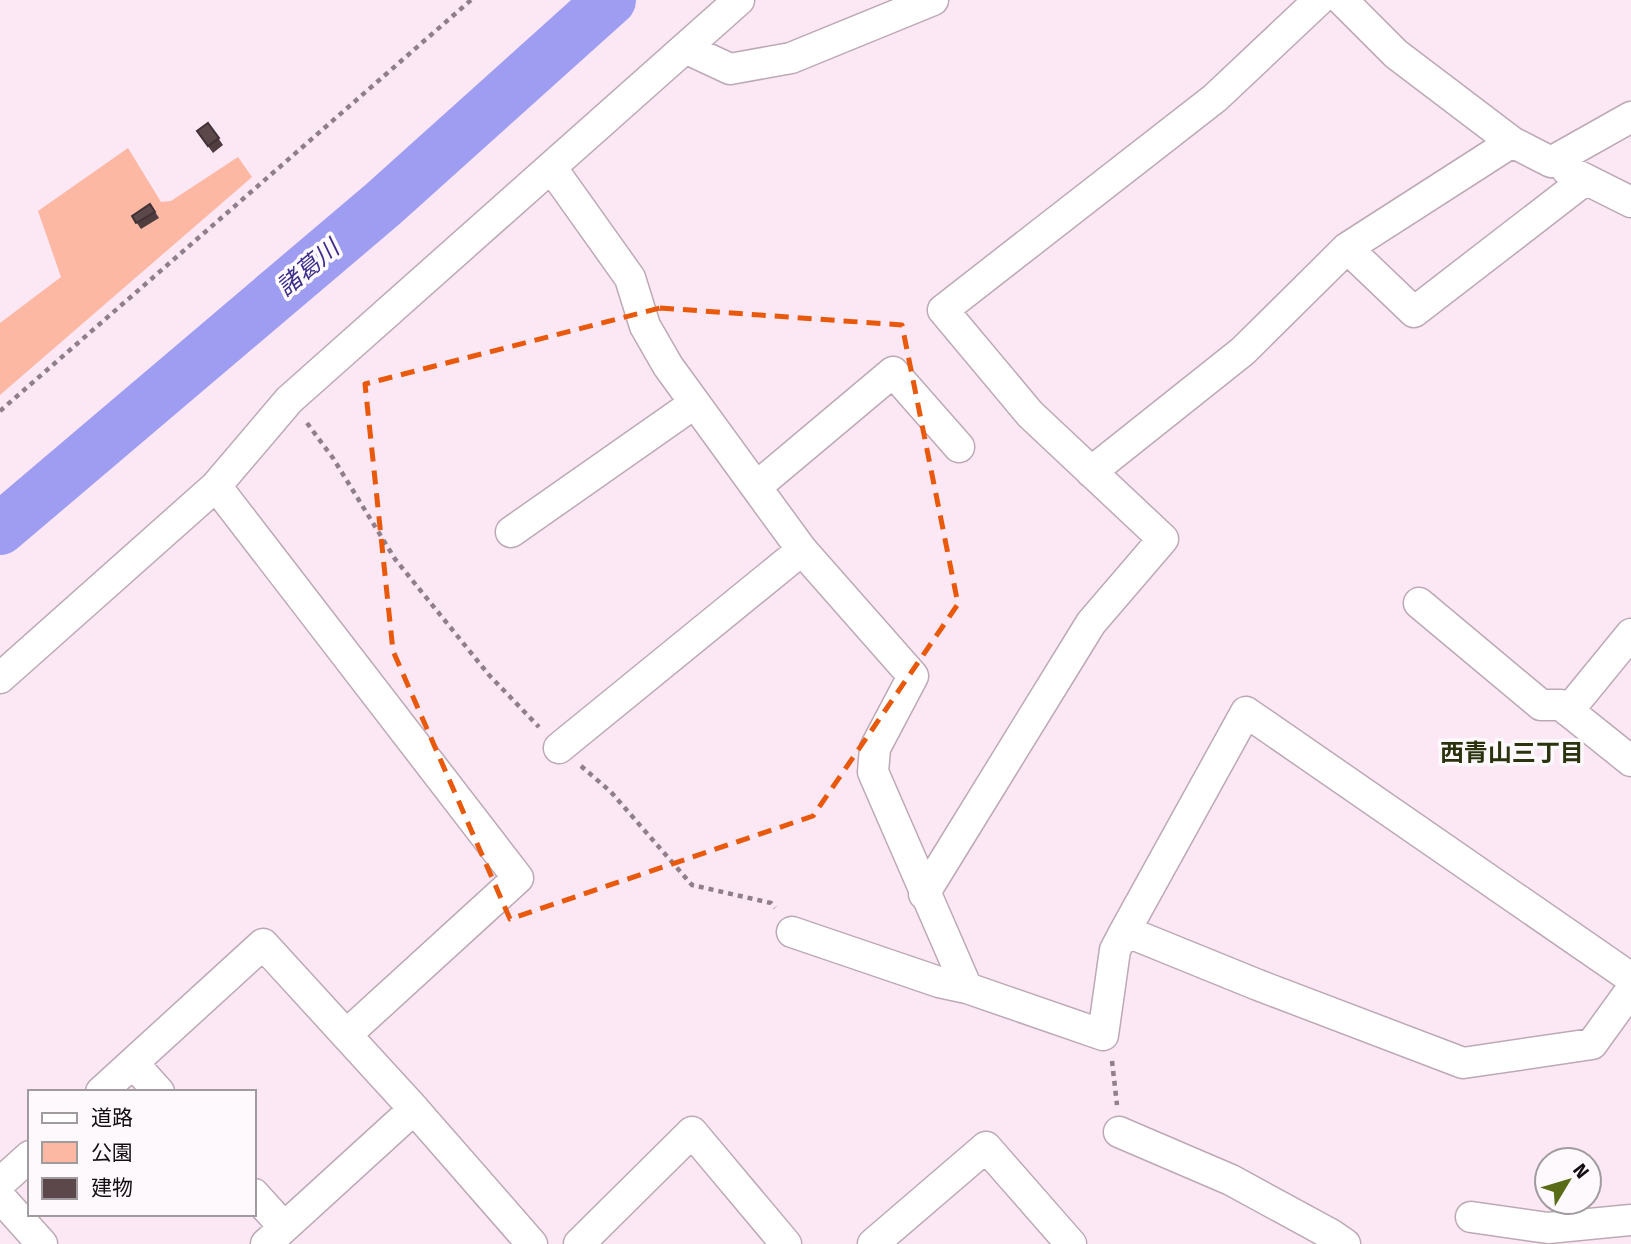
<svg xmlns="http://www.w3.org/2000/svg" width="1631" height="1244" font-family="'Fira Sans','Noto Sans JP',sans-serif">
<rect width="100%" height="100%" fill="#fce7f4"/>
<path fill="#fdb8a4" d="M128,148L161,202L171,201L238,157L252,177L0,395V323L61,277L38,211Z"/>
<g fill="none" stroke-linecap="round" stroke-linejoin="round">
<path stroke="#9f9df1" stroke-width="52" d="M0,529L383,204L610,0"/>
<g stroke="#bda9b5" stroke-width="33">
<path id="minor" d="M1342,0L1396,54L1512,142L1551,162L1631,117
M685,48L730,69L791,58L933,0
M551,167L630,278L645,326L668,366L756,487
M1567,170L1631,202
M1347,248L1414,312L1585,180
M959,447L893,372L756,487L802,550L913,676L875,748L873,772L967,988
M1091,472L1243,351L1347,248L1512,142
M216,486L518,878L346,1035
M511,532L695,403
M1419,603L1541,705H1561L1631,761
M0,678L216,486L289,400L739,0
M1568,711L1631,634
M559,748L802,550
M924,894L1091,623L1163,539L1030,414L943,310L1215,98L1319,0
M1125,931L1246,712L1631,978
M792,932L939,982L967,988L1103,1035L1115,950L1125,931L1258,985L1463,1063L1592,1044L1631,990
M133,1063L159,1092
M101,1092L263,944L414,1109
M1119,1132L1231,1180L1332,1235L1345,1244
M0,1183L30,1156
M254,1194L284,1227
M0,1197L42,1244
M1471,1217L1548,1228L1631,1220
M266,1244L414,1109L532,1244
M579,1244L692,1132L786,1244
M873,1244L986,1147L1071,1244"/>
</g>
<path stroke="#8e7f89" stroke-width="4.5" stroke-dasharray="5 5" stroke-linecap="butt" d="M0,411L471,0
M307,423L333,458L395,559L489,675L539,727
M581,766L611,792L692,885L771,903L775,908
M1112,1061L1117,1105"/>
<use href="#minor" stroke="#fff" stroke-width="30"/>
</g>
<path fill="#4f3d40" d="M208,123L223,145L213,153L197,131Z
M150,204L159,218L141,229L132,216Z"/>
<path fill="#5c474a" stroke="#403234" stroke-width="2" d="M208,123L219,138L208,146L197,131Z
M150,204L155,212L136,223L132,216Z"/>
<path fill="none" stroke="#e8590c" stroke-width="5" stroke-dasharray="14 9" stroke-linejoin="round" d="M660,308L902,325L958,604L813,816L510,919L393,651L365,384Z"/>
<g text-anchor="middle" dominant-baseline="central" stroke-width="7" stroke-linejoin="round" paint-order="stroke">
<g font-size="24" font-style="italic" fill="#3c2c8c" stroke="#fef9fc">
<text transform="translate(308 268) rotate(-40)">諸葛川</text>
</g>
<g font-size="24" font-weight="bold" fill="#2a330d" stroke="#fef9fc">
<text x="1512" y="753">西青山三丁目</text>
</g>
</g>
<rect x="28" y="1090" width="228" height="126" fill="#fef9fc" stroke="#a09b9e" stroke-width="2"/>
<rect x="42" y="1113" width="35" height="10" fill="#ffffff" stroke="#a09b9e" stroke-width="2"/>
<text x="91" y="1125" font-size="21" fill="#140d12">道路</text>
<rect x="42" y="1142" width="35" height="21" fill="#fdb8a4" stroke="#a09b9e" stroke-width="2"/>
<text x="91" y="1160" font-size="21" fill="#140d12">公園</text>
<rect x="42" y="1178" width="35" height="21" fill="#5c474a" stroke="#a09b9e" stroke-width="2"/>
<text x="91" y="1195" font-size="21" fill="#140d12">建物</text>
<g transform="translate(1568 1181) rotate(52)"><circle r="33" fill="#fef9fc" stroke="#a09b9e" stroke-width="2"/>
<path d="M0-5L12 26L0 18L-12 26Z" fill="#596b17"/>
<text y="-10" font-size="19" font-weight="bold" text-anchor="middle" fill="#140d12">N</text>
</g>
</svg>
